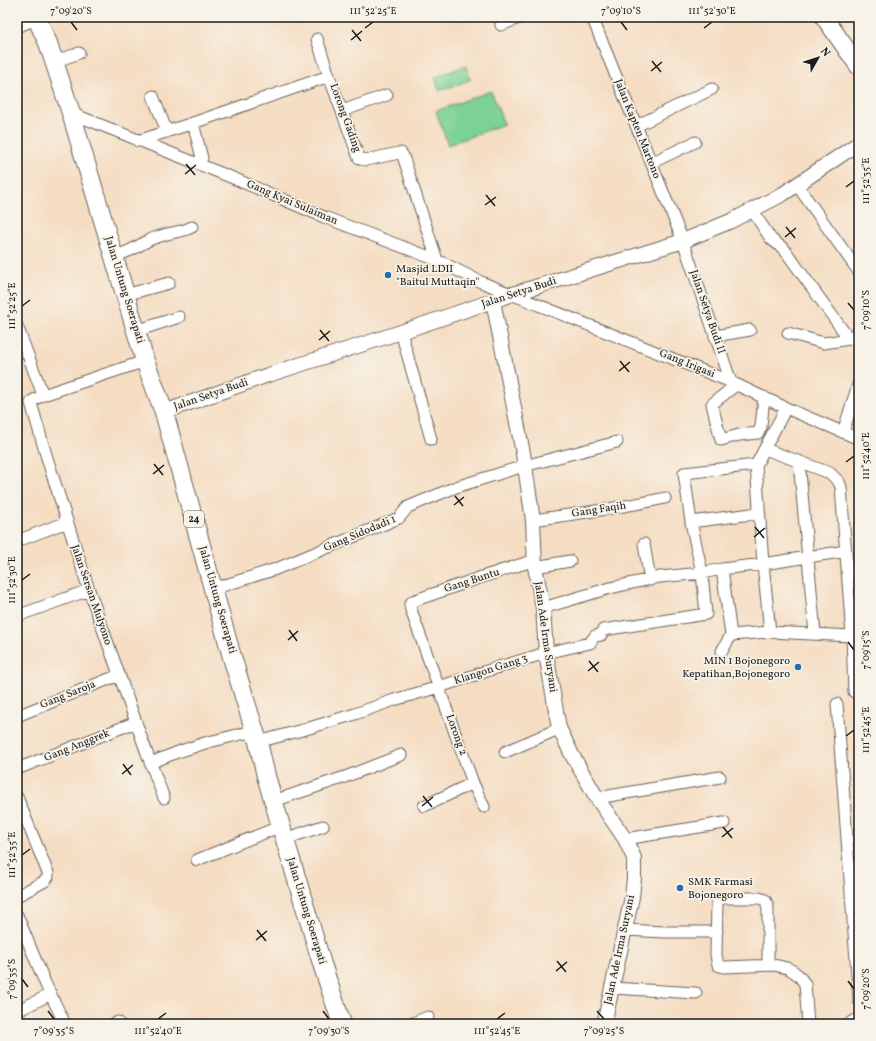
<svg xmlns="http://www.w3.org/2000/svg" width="876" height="1041" font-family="Vollkorn,serif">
<rect width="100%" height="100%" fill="#f7f3e8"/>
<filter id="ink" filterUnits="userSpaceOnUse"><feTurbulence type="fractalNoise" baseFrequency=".025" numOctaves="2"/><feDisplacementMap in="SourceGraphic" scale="8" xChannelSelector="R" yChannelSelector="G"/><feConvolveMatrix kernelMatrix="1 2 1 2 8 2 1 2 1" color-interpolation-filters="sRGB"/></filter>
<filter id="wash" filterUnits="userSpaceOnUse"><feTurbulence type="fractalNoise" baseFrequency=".012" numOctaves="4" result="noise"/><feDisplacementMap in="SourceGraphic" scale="16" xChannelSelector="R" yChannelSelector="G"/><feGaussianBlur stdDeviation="0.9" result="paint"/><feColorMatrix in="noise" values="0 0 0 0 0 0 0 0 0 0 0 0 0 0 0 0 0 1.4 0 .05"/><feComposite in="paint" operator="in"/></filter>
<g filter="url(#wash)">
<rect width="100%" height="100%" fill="#f5ddc3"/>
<path fill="#7bd195" stroke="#4c7658" d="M466,66L470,80L439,91L435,77Z
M491,91L504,124L448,145L436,111Z"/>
</g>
<g filter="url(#ink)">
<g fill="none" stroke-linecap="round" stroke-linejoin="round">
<g stroke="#686056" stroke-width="13">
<path id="minor" d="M592,17L683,241L731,382
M501,25L522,17
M317,39L329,76L359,158L361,159L366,160L399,153H401L403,156L437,260
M54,62L79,53
M153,96L167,132
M342,111L387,95
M71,113L233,178L324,217L437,260L481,282L731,382L786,408L859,439
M193,123L202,158L198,164
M636,126L712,89
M138,141L193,123L329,76
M651,163L695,142
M797,185L859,272
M752,210L771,239L784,249L849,339
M114,257L131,250L151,239L167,234L185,230L192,227
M125,295L169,283
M17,326L43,395
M136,331L179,317
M401,332L431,439
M788,333L824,343L849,339L859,331
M715,336L750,330
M145,361L43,395L32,401L31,403L47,458L89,590L149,759L164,798
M736,385L712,404L721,440L739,435L758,433L761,427L764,397
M843,432L859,382
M799,461L815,634
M533,520C577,514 621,508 665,498
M691,522L759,513
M17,541L67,522
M644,544L650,580
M535,567L570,561
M722,569L731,635L770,632L852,636L841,487L839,482L830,473L765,449
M213,589L276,569L399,518L408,507L456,487L524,466L617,442
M543,608L610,588L660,577L702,573L722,569L763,564L846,551
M17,616L89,590
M770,632L763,564L756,465L786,408
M852,636L854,692
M722,651L731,635
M837,704L859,1001
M17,716L119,675
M258,742L306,729L355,714L394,700L439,687L502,666L546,653L590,643L595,636L601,635L603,630L706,614L702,573L691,522L684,473L756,465
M505,752L556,730L559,728
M150,763L178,752L208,742L217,740L245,733L255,734
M17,769L136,722
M473,783L484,807
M17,797L48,873V877L45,881L17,896
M597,798L720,777
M274,801L345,777L401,755
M424,806L473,783L411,610L410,604L413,601L482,577L535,560
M285,839L323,826
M625,839L724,823
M197,860L281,826
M17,915L46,985L65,1024
M625,930L665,932H717
M768,965V910L767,904L765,900L759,898H723L717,901L716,955L718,965L720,966L724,967L774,965L787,968L793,971L799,976L805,984L808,1024
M612,988L696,993
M17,1011L51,994
M113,1024L118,1022
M410,1024L428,1017"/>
</g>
<g stroke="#686056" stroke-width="16">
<path id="tertiary" d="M493,301L523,453L533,520L535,567L543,608L546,653L559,728L572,755L597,798L625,839L634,858V878L632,897L604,1024
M164,412L268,375L401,332L513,294L683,241L731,221L783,194L859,143"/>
</g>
<g stroke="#686056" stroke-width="17">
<path id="secondary" d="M852,1024L859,1021"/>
</g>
<g stroke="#686056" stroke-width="19">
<path id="primary" d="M824,17L859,67"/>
</g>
<g stroke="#686056" stroke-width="20">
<path id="trunk" d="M36,17L48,43L71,113L145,361L164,412L232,657L258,742L266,776L322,964L342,1024
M17,23L32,17"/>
</g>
<use href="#minor" stroke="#fff" stroke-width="11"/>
<use href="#tertiary" stroke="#fff" stroke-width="14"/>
<use href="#secondary" stroke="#fff" stroke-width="15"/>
<use href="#primary" stroke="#fff" stroke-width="17"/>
<use href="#trunk" stroke="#fff" stroke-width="18"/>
</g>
</g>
<path fill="none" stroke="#1c1c1c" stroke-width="1.5" d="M71,22L77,30M621,22L627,30M365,28L373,22M704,28L712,22M352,30L361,41M351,40L362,31M652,61L661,72M651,71L662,62M186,164L195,175M185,174L196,165M846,187L854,181M486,195L495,206M485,205L496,197M786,227L795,238M785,237L796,228M848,303L854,310M22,306L30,300M320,330L329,341M319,340L330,331M620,361L629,372M619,371L630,362M846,462L854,456M154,464L163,475M153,474L164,465M455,496L463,506M454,505L464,497M755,527L764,538M754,537L765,528M22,580L30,574M289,630L297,641M288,640L298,631M848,642L854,650M589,661L598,672M588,671L599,662M846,736L854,730M123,764L131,775M122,774L133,765M423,796L432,807M422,806L433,797M723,827L732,838M722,837L733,828M22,855L30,849M257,930L266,941M256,940L267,931M557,961L566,972M556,971L567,962M22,979L28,987M848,981L854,989M48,1011L54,1019M323,1011L329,1019M597,1011L604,1019M158,1019L166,1013M497,1019L505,1013"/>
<g fill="#1f6fb2" stroke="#f7f3e8" stroke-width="1.5">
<circle cx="388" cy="275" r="4"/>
<circle cx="798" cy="667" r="4"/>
<circle cx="680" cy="888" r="4"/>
</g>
<g text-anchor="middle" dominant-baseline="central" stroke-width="3.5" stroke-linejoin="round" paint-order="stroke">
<rect fill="#f7f3e8" stroke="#5e5c59" stroke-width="1" x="184" y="511" width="20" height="16" rx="3"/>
<g font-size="10" font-weight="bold" fill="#1c1c1c">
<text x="194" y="519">24</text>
</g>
<g font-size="11" fill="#1c1c1c" stroke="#f7f3e8">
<text transform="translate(345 118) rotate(70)">Lorong Gading</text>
<text transform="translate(637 129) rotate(68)">Jalan Kapten Martono</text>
<text transform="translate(292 203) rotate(23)">Gang Kyai Sulaiman</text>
<text transform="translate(124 290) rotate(73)">Jalan Untung Soerapati</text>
<text transform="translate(519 293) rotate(-18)">Jalan Setya Budi</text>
<text transform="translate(707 312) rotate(71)">Jalan Setya Budi II</text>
<text transform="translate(687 364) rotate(22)">Gang Irigasi</text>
<text transform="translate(211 395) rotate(-19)">Jalan Setya Budi</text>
<text transform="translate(599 510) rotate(-9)">Gang Faqih</text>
<text transform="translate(360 534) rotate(-23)">Gang Sidodadi 1</text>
<text transform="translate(472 581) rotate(-18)">Gang Buntu</text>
<text transform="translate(91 595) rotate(71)">Jalan Sersan Mulyono</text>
<text transform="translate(217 600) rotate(74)">Jalan Untung Soerapati</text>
<text transform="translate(545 637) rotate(82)">Jalan Ade Irma Suryani</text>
<text transform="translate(491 670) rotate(-18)">Klangon Gang 3</text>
<text transform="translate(68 695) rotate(-22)">Gang Saroja</text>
<text transform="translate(456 735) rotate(70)">Lorong 2</text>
<text transform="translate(77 746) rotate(-22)">Gang Anggrek</text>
<text transform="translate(306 911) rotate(73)">Jalan Untung Soerapati</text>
<text transform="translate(620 950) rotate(-78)">Jalan Ade Irma Suryani</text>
</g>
<g font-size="11" fill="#1c1c1c" stroke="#f7f3e8" text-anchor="start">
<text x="396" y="269">Masjid LDII<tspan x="396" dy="13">"Baitul Muttaqin"</tspan></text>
<text x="790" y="661" text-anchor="end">MIN 1 Bojonegoro<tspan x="790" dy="13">Kepatihan,Bojonegoro</tspan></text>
<text x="688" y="882">SMK Farmasi<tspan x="688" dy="13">Bojonegoro</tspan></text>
</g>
</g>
<rect width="876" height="1041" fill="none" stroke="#f7f3e8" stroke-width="44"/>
<g transform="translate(818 58) rotate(51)" stroke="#f7f3e8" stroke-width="3" paint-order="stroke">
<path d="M0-3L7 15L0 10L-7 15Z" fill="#1c1c1c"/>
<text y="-6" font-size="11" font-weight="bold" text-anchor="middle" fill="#1c1c1c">N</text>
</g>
<rect x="22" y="22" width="832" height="997" fill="none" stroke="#1c1c1c" stroke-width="1.5"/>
<g font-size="10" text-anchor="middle" fill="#1c1c1c">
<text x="71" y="14">7°09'20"S</text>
<text x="373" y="14">111°52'25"E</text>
<text x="621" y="14">7°09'10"S</text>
<text x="712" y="14">111°52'30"E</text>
<text transform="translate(865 181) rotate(-90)" y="4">111°52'35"E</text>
<text transform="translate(11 306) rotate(-90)" y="4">111°52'25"E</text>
<text transform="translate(865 310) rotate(-90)" y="4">7°09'10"S</text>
<text transform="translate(865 456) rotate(-90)" y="4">111°52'40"E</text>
<text transform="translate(11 580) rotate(-90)" y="4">111°52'30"E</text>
<text transform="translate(865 650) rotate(-90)" y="4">7°09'15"S</text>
<text transform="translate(865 730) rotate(-90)" y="4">111°52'45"E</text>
<text transform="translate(11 855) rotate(-90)" y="4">111°52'35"E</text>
<text transform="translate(11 979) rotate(-90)" y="4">7°09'35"S</text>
<text transform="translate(865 989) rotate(-90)" y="4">7°09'20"S</text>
<text x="54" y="1034">7°09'35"S</text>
<text x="158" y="1034">111°52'40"E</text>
<text x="329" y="1034">7°09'30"S</text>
<text x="497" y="1034">111°52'45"E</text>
<text x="604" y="1034">7°09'25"S</text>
</g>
</svg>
